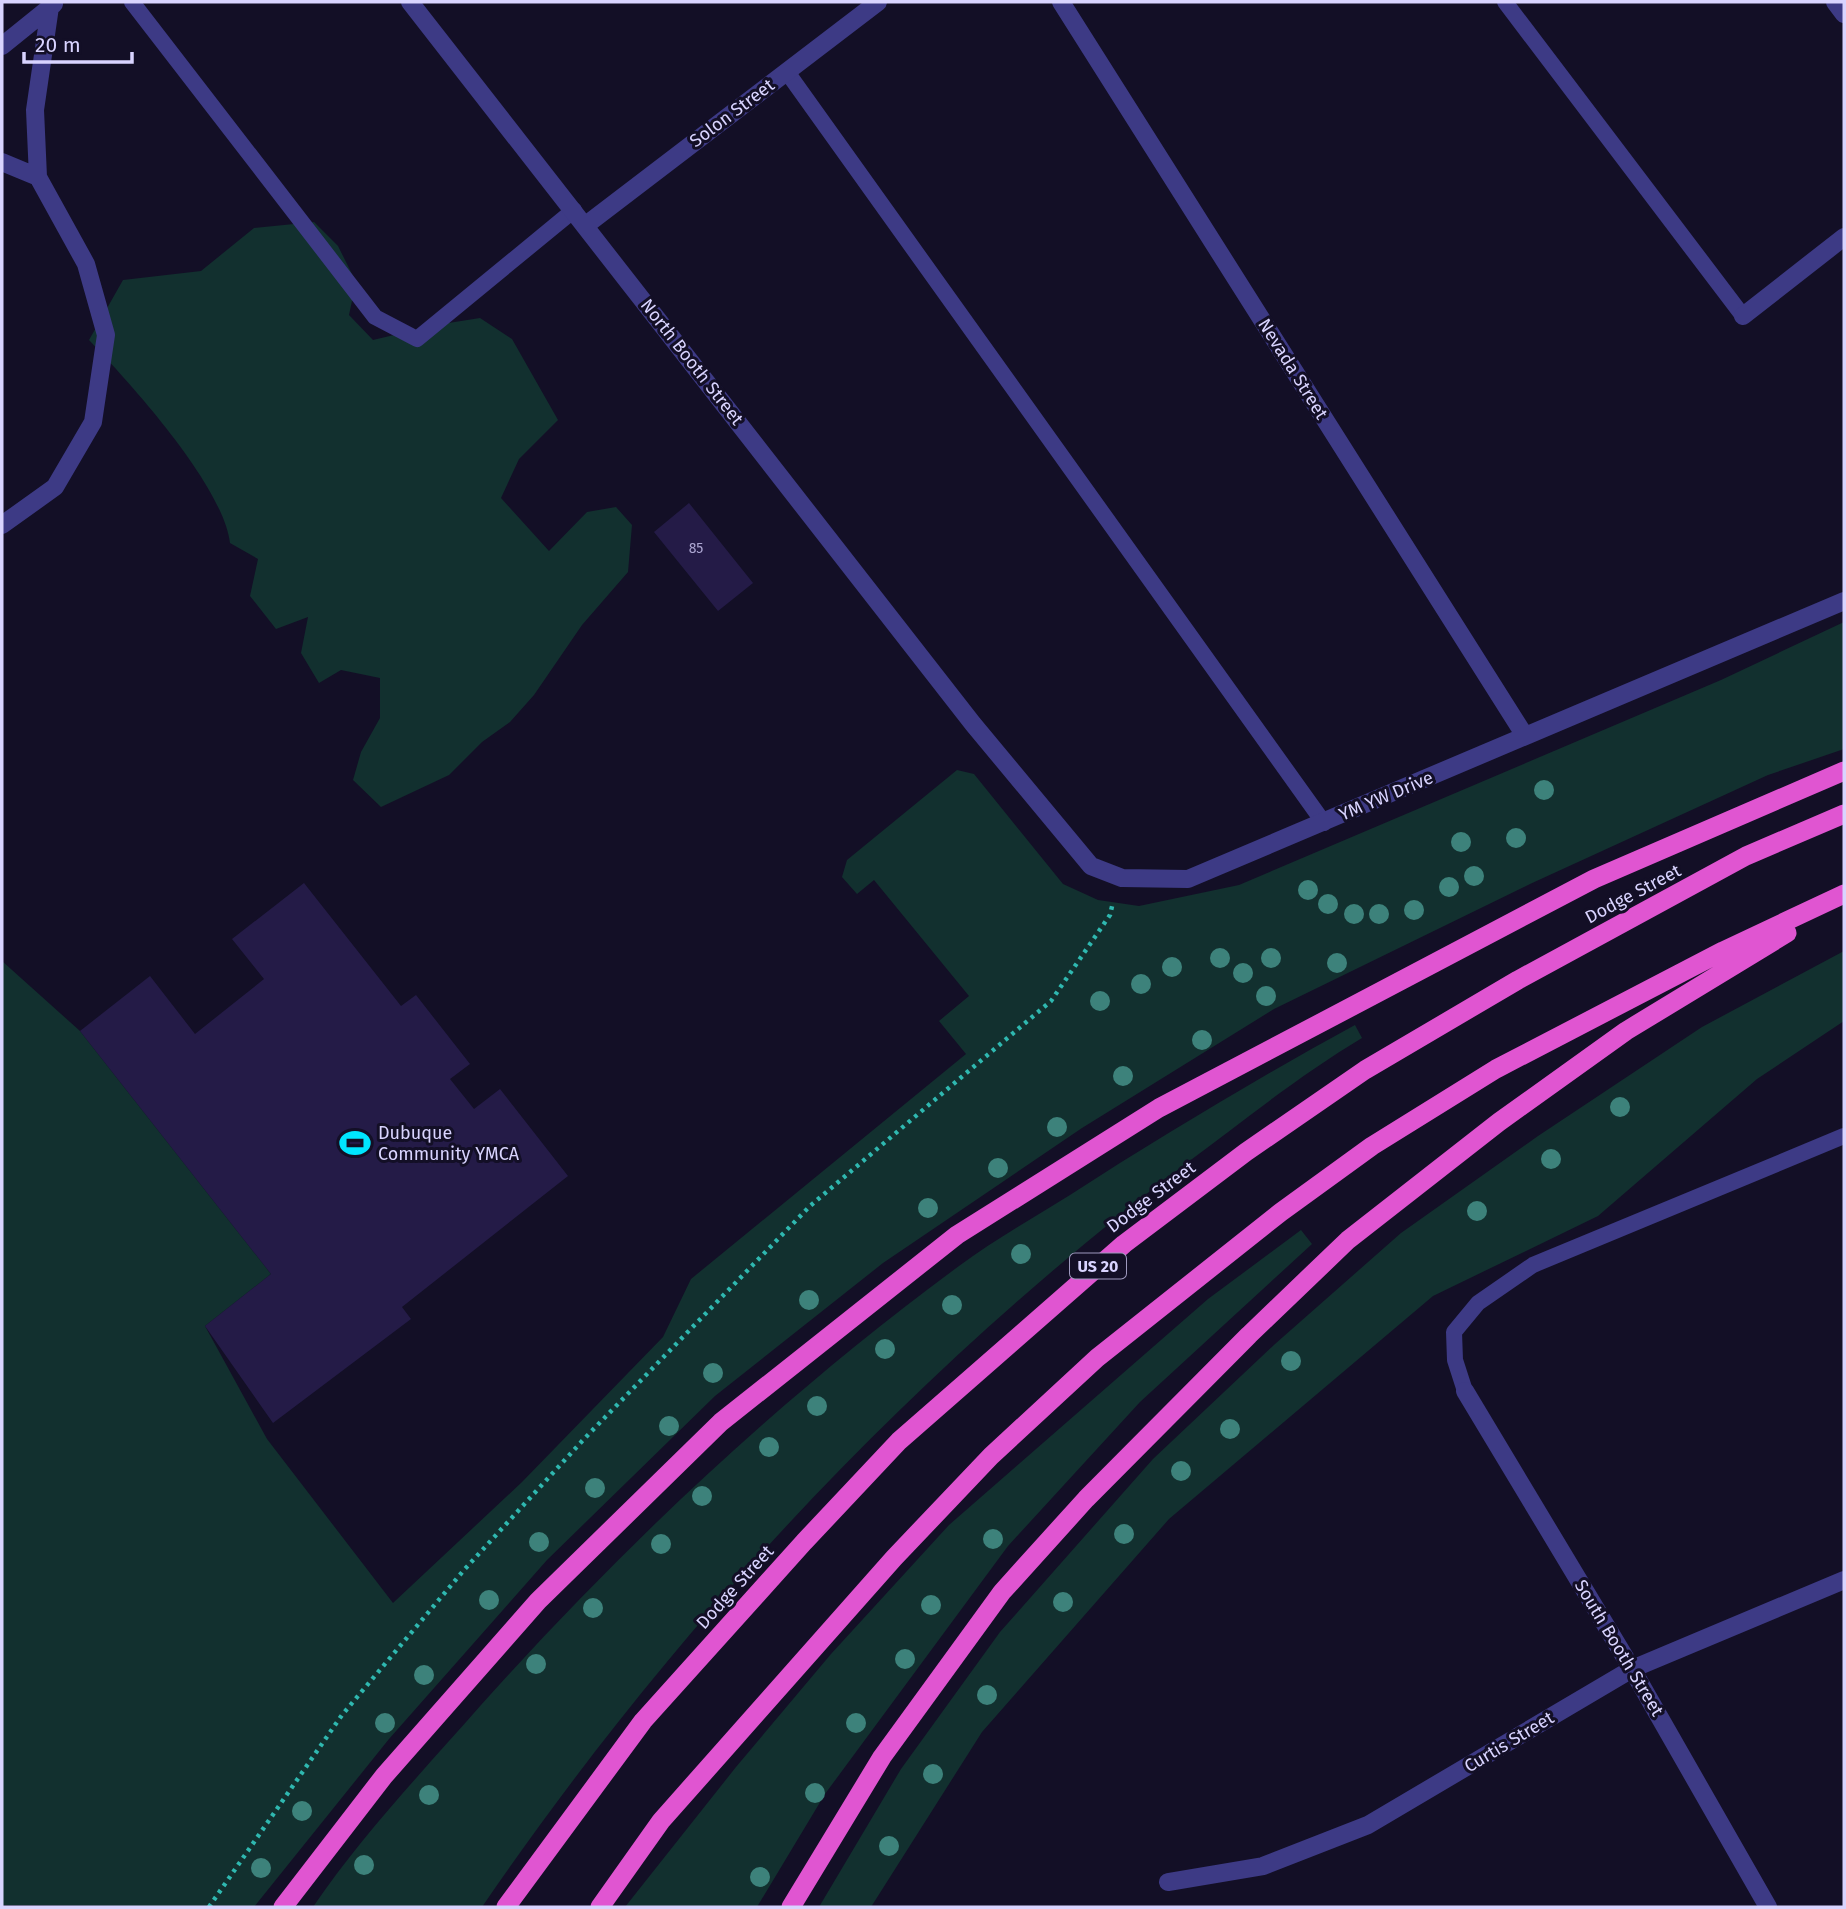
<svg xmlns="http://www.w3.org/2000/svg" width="1846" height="1909" font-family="'Fira Sans',sans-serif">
<rect width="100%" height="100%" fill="#130f26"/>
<path fill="#12302f" d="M314,222L338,246L356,282L349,315L373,340L436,325L480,318L512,339L558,420L519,459L501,498L549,551L587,512L616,507L632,525L628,572L582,625L534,695L510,722L482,742L449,775L381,807L353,780L361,752L380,718V678L341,670L319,683L301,653L308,617L276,629L250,596L258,559L230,543C223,485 130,383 89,340L123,280L201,271L254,228Z
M1844,622V749L1768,775L1530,884L1274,1009L1082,1128L883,1263L715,1396L547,1560L389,1739L254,1907L2,1905V961L80,1031L271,1274L205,1326L267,1439L393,1603L522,1482L663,1337L691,1279L966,1054L939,1021L969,996L874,880L857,894L842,877L847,860L957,770L974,774L1063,884L1098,900L1139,906L1239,885L1721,680Z
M1844,951V1021L1757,1079L1598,1216L1433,1296L1169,1519L982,1732L871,1907H819L901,1769L1000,1632L1153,1459L1275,1344L1401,1233L1538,1136L1702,1027Z
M1355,1025L1362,1038C1300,1075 1242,1122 1184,1165C912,1372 675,1625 482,1907H313C362,1835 424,1770 481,1705C626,1543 784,1395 959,1266C994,1240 1033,1218 1070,1195C1163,1135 1258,1078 1355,1025Z
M1301,1230L1312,1244L1140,1402L1008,1546L825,1794L757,1907H625L736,1767L831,1654L949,1525L1208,1299Z"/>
<path fill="#241b47" d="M689,503L753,583L718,611L654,532Z
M304,883L401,1006L416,995L470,1064L450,1079L474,1109L500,1089L568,1176L402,1307L411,1319L273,1423L205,1326L271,1274L80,1031L150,976L195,1034L264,979L232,939Z"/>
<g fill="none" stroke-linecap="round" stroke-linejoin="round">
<path stroke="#2fb8b0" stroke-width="4.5" stroke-dasharray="3.5 5" stroke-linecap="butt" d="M209,1907L342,1715L464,1570L584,1439L810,1206L1051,1001L1110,915L1113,902"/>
<path stroke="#3d3a85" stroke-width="16" d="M132,2L375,317L417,339L574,210
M1505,2L1743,316
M787,72L1324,823
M1465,1391L1455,1360L1454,1332L1478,1303L1533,1265L1844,1136"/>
<path stroke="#3d3a85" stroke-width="18" d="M410,2L973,724L1091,866L1122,878L1188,879L1844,601
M1061,2L1525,736
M1835,2L1844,14
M2,46L54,4
M2,162L38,177
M586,225L878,2
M1743,316L1844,237
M2,525L55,487L93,422L106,335L86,264L38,177L35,110L50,7
M1465,1391L1632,1669L1768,1907
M1168,1882L1263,1866L1368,1825L1632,1669L1844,1580"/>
<path stroke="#e055d1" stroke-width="19" d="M283,1907L384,1776L538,1601L721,1422L957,1235L1159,1108L1594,879L1844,771
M506,1907L643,1721L804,1542L899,1441L1124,1244L1246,1152L1365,1070L1518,980L1746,856L1844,814
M600,1907L661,1821L894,1558L991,1456L1097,1358L1281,1212L1372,1146L1496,1069L1723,951L1844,894
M791,1907L882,1757L1002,1592L1086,1499L1249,1335L1348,1240L1499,1122L1626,1031L1787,933"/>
</g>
<g fill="#3d827b">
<circle cx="1544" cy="790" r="10"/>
<circle cx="1516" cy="838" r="10"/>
<circle cx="1461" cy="842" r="10"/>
<circle cx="1474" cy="876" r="10"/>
<circle cx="1449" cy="887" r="10"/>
<circle cx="1308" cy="890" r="10"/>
<circle cx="1328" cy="904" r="10"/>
<circle cx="1414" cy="910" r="10"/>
<circle cx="1354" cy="914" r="10"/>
<circle cx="1379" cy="914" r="10"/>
<circle cx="1220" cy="958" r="10"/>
<circle cx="1271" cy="958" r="10"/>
<circle cx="1337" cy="963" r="10"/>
<circle cx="1172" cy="967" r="10"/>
<circle cx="1243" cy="973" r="10"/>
<circle cx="1141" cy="984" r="10"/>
<circle cx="1266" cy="996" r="10"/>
<circle cx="1100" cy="1001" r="10"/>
<circle cx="1202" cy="1040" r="10"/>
<circle cx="1123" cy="1076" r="10"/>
<circle cx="1620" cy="1107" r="10"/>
<circle cx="1057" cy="1127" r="10"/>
<circle cx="1551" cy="1159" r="10"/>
<circle cx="998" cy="1168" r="10"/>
<circle cx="928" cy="1208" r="10"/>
<circle cx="1477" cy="1211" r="10"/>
<circle cx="1021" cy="1254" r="10"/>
<circle cx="809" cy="1300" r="10"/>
<circle cx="952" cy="1305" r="10"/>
<circle cx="885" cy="1349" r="10"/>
<circle cx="1291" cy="1361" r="10"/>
<circle cx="713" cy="1373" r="10"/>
<circle cx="817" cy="1406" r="10"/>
<circle cx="669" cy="1426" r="10"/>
<circle cx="1230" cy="1429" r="10"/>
<circle cx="769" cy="1447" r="10"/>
<circle cx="1181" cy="1471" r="10"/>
<circle cx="595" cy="1488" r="10"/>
<circle cx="702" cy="1496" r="10"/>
<circle cx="1124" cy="1534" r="10"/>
<circle cx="993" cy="1539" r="10"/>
<circle cx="539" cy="1542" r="10"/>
<circle cx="661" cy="1544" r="10"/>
<circle cx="489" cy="1600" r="10"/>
<circle cx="1063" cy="1602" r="10"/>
<circle cx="931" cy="1605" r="10"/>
<circle cx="593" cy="1608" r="10"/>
<circle cx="905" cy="1659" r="10"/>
<circle cx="536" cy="1664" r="10"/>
<circle cx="424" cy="1675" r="10"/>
<circle cx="987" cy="1695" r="10"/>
<circle cx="385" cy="1723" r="10"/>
<circle cx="856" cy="1723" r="10"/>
<circle cx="933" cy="1774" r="10"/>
<circle cx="815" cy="1793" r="10"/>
<circle cx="429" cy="1795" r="10"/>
<circle cx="302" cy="1811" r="10"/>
<circle cx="889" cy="1846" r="10"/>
<circle cx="364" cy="1865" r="10"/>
<circle cx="261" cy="1868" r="10"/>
<circle cx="760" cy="1877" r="10"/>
</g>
<defs>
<g id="stadium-bare" transform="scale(2.415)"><path d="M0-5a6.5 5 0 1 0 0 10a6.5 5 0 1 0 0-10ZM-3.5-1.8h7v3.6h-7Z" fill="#00e5ff" stroke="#130f26" stroke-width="2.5" paint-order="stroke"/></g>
</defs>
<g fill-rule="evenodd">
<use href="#stadium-bare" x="355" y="1143"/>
</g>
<g text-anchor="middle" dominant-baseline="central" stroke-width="6" stroke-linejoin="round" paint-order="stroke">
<g font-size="14" fill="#aca6d1">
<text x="696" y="548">85</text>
</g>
<rect fill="#130f26" stroke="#9e99be" stroke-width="2" x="1070" y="1253.5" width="56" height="25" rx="5"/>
<g font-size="16" font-weight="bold" fill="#d9d4ff">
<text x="1098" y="1266">US 20</text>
</g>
<g font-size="18" fill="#d9d4ff" stroke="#130f26">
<text transform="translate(732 113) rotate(-37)">Solon Street</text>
<text transform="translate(692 362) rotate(52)">North Booth Street</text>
<text transform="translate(1293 369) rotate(58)">Nevada Street</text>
<text transform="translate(1386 796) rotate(-23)">YM YW Drive</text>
<text transform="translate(1633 894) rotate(-28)">Dodge Street</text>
<text transform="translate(1151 1197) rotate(-37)">Dodge Street</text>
<text transform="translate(735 1587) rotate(-48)">Dodge Street</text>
<text transform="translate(1619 1648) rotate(59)">South Booth Street</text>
<text transform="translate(1509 1742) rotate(-31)">Curtis Street</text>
</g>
<g font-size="18" fill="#d9d4ff" stroke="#130f26" text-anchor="start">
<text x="378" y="1133">Dubuque<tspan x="378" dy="21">Community YMCA</tspan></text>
</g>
</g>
<rect width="1846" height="1909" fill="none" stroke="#d9d4ff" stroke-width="7"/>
<path d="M24 52v10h108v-10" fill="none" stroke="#d9d4ff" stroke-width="3.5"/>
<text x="35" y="52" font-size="21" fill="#d9d4ff" stroke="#130f26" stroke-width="5" paint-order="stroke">20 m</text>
</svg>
